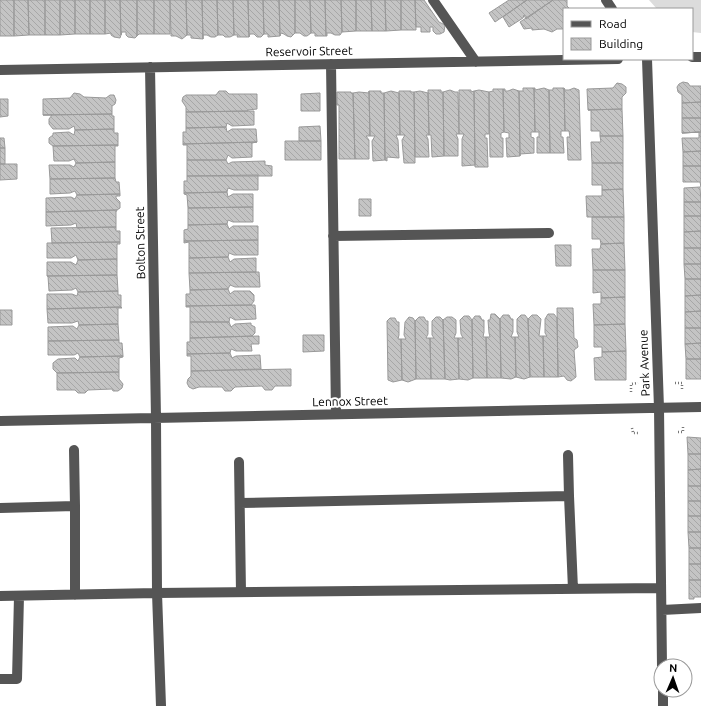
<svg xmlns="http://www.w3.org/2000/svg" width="701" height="706" font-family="Ubuntu,sans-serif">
<defs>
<pattern id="building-back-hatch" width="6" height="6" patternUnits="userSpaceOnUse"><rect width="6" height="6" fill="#c4c4c4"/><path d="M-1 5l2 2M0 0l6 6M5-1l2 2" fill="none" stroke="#a7a7a7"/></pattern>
</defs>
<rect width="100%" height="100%" fill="#fff"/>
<path fill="#dcdcdc" d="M649,0H701V33L692,32V9H657Z"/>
<path fill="url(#building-back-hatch)" stroke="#999" d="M0,0H14V36H0Z
M14,0H28L29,35L14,36Z
M28,0H45V35H29Z
M45,0H60V35H45Z
M60,0H75V34L60,35Z
M75,0H90V34H75Z
M90,0H105V34H90Z
M105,0H120L121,35L120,38L114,37L111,35V33L105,34Z
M120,0H137V36L135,38L128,37L126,35V32H122L121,35Z
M137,0H154V34H139L137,36Z
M154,0H170V34H154Z
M170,0H186L187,35L182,39L176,36H171Z
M186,0H202L203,39L191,38V35H187Z
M202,0H217L218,35L215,37H211L207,35H203V39Z
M217,0H233L234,35L230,37H225L223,35H218Z
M233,0H248L249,37H237L238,35H234Z
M248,0H263L264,34L261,37H257L254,34H250L249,37Z
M263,0H279L280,36L268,37V34H264Z
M279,0H295V33L291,37L287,36L284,34L281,33L280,36Z
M295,0H310L311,33L307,36H304L300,33H295Z
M310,0H325L326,36H315V33H311Z
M325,0H341L342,32L340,35H335L331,33H327V36H326Z
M341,0H356V31L342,32Z
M356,0H371L372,31H356Z
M371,0H385L386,31H372Z
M385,0H401V30L386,31Z
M401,0H415L416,30H401Z
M415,0H424L439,22L445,25L444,32L440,34H436L433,31V27H430V32H421V27H416Z
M509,0H527L495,22L489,13Z
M527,0H553L526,19L524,15L523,18L509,27L503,17Z
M553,0H567V6L570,9H564V29H557L552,32L544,29L532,30V28L524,29L520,22Z
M683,82L688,83L690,86H701V102L682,103V95L678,92L677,87L679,84Z
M617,83L622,84L626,87V93L622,97V109L588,110L587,89L613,88Z
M523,88H534L535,132H531V137L534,138V153L520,154V156L519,91H523Z
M534,88H535V90L544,88L549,90L550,153H537V137H539V132H535Z
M553,88H564L565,131H561V137H563L564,153H550L549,90H553Z
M564,88L565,90H569L574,88L579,90L581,160H568L567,137H570L569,131H565Z
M493,89H503L504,132L501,133V138H503V157H490L489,92L493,91Z
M503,89H505V91H508L513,89L519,91L520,156L507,157L506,138H509V133L504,132Z
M428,90H441V92H443L444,156L432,157L431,135H429Z
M450,90L455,92H458L459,134H456L458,139V156H444L443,92Z
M459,90H471V92L474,91L475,165L462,166V139L464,134H459Z
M479,90L489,92V134H485V138H487L488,167H475L474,91Z
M219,91H226L229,94H257V109L248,110V111L186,112V107L182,101L183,97L186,95H216Z
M369,91H381V93H384L385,160L373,161L372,141L375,136H370Z
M369,91L370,136H366L369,140V159H355L353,93L359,92L369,93Z
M391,91L399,93L400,135H396L398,140L399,158L387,157V161L385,160L384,93Z
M399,91H411V92H414L415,163H404L402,140L405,135H400Z
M420,91L428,93L429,135H426L428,139L429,157H415L414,92Z
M337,92H351V93H353L355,159H339V105H337Z
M74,93L80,94L84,97L106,98L110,95H114L116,100L115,104L112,106V114L43,115V99L70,98Z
M320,93V111H301V94Z
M0,99H8V116L0,117Z
M701,102V118H682V103Z
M622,109L623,136H600V131H591V110H588Z
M254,111V125L232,126L227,123L226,127L186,128V112Z
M112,114V116H114V129L75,130L74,126L69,129H53L49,124V119L52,115H43Z
M682,118H701V132L682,133Z
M320,126L321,141H299V127Z
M226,127L227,132L232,129H256L257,142L183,144V132H186V128Z
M114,129V133H118V145L53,146L49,143V138L53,135V133L69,132L74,135L75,130Z
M699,132L682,133L701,132V151L683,152L682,138H699Z
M600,136H623V163H592L591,142H601Z
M0,138H4L5,148H0Z
M285,141H321V160H285Z
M257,142L252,143V157L232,158L228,155L226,160H187V145H183V144Z
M118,145V146H115V162L76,163L74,159L69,161H54L53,146Z
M0,148H5V164H0Z
M701,151V166H683V152Z
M187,160H226L228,164L232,162L265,161V165L272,166V176H187Z
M115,162V178L50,179L49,165H70L74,167L76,163Z
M592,163H623V189L602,190V185H592Z
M0,164H17V179L0,180Z
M683,166H701V187L700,182H683Z
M258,175V190H234L228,188L227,192L184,193V181H187V176Z
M115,178L116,182H119L120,194L77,195L75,191L70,193L50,194V179Z
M700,187L701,202H684V188Z
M623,189L624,217H587L586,196H602V190Z
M227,192L228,197L233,194H253V207L188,208L187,195L184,194V193Z
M120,194V196H116V198L120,202V208L117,210L46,212V198L71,197L75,199L77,195Z
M359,199H371V216H359Z
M684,202H701V216H684Z
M253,207V222H233L228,220L227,224L188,225V208Z
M117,210L116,212V227L77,228L76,223L71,225L46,226V212Z
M684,216H701V231L684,232Z
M592,217H624V243L601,244L600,239H592Z
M227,224L229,229L233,226H258V240L184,241V230L188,229V225Z
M116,227V231H120V242L52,243L51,228Z
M701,231V248H684V232Z
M258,240V255H234L229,253L228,257L189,258V242L184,243V241Z
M120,242V244H117V259L78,260L76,255L71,258H47V243Z
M624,243L625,270H593L592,249H600L601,244Z
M555,245H571V266H556Z
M684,248H701V264H684Z
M228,257L230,262L234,259L256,258V272L189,273V258Z
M117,259V275L47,276V262H71L76,265L78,260Z
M684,264H701V279H685Z
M593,270H625V297L601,298V292L593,293Z
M259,272L260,287H235L230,285L228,289L190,290L189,273Z
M117,275L118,291L78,292L76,288L72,290L49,291L48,276H47Z
M685,279H701V295L685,296Z
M228,289L230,294L234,291H250L254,295V301L251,305L186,306V294H190V290Z
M118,291V295H121V307L47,309V294H72L77,296L78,292Z
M701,295V311L685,312V296Z
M625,297V324L594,325L593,304H601V298Z
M255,305L256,319L235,320L230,317L229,322H190V307H186V306Z
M121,307L122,308H118V324L79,325L78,321L72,323H48L47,309Z
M557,308H573L574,338L577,340L578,347L574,350L576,377L571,381L567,380L564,376L558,377Z
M0,310H12V325H0Z
M701,311V328H685V312Z
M491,314H495L500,319L501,378H487L486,337H490L489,333L488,320H490Z
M548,314H554L557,318L558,377H544L543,336H547L545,333V319Z
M503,315H509L511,319H513V332L511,337H515L516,377L511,379L501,378L500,319Z
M521,315H525L528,319L530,377L524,379L516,377L515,337H519L517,332V319Z
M532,315H537L541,319L539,336H543L544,377H530L528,319Z
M464,316H469L472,320L473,378L468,380L459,379L458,338H463L461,334L460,320Z
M475,316H480L482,320H484V332L483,337H486L487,378H473L472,320Z
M409,317L413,318L415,321L416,379L408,382L402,380L401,339H406L404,335L405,322Z
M419,317H424L426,321H428V334L426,338H430L431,379H416L415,321Z
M436,317H440L443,320L445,379H431L430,338H434L432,335V321Z
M447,317H452L456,320V333L454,338H458L459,379L450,380L445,379L443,320Z
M390,318H395L397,322H399V335L398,339H401L402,380L393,382L388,380L387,321Z
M190,322H229L231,327L235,324L251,323V325L255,327V333L252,336L190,338Z
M118,324L119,340L48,341V327L73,326L77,329L79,325Z
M625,324L626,351L602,352V347H594V325Z
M685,328H701V343L685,344Z
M303,335H324V351L303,352Z
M259,336V344H251L252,351H236L231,349L230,353L187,354V342H190V338Z
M119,340V343H122L123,356L80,357L78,353L74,355H48V341Z
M701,343V359H686L685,344Z
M626,351V380H595L594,358L602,357V352Z
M230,353L232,358L236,356L260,355L261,369L191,371V356H187V354Z
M123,356V357L119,358V372L57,373L53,369V363L58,359L75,358L78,361L80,357Z
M686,359H701V379H686Z
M291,369V386H275L272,390H265L262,386L235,387L231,391H225L222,387H199L193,389L189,387L187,383L188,379L191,376V371Z
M119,372V379L123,384L122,388L118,391H113L112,389L88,390L85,393H78L75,390H57V373Z
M687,437L701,438V454H688Z
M688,454H701V469L688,470Z
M701,469V486H688V470Z
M688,486H701V501H688Z
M688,501H701V516H688Z
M688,516H701V532H688Z
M688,532H701V548H689Z
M689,548H701V564H689Z
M689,564H701V580H689Z
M689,580H701V597H694V599H689Z"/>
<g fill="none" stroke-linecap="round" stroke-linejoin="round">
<path stroke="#777" stroke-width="2.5" stroke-dasharray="1 2" stroke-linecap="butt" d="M675,383H682V389
M631,392V384L638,383
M632,428L633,433H638
M678,432H683V425"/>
<path stroke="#555" stroke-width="10" d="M433,0L476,62
M606,0L612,9
M692,57H701
M647,59L659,408L662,666
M331,64L336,414
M150,67L156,418L157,593L661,588
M0,70L618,59
M333,236L549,233
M0,421L701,407
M74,450L75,506
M568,455L569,496
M239,462L241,592
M240,503L569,496L573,589
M0,508L75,506V595
M0,596L157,593L161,706
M662,610L701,608
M0,679H17L19,596
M663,690V706"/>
</g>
<g text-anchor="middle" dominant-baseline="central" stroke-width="4" stroke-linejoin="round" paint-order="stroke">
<g font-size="12" fill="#000" stroke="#fff">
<text transform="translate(309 51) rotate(-1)">Reservoir Street</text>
<text transform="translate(140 243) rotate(-91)">Bolton Street</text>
<text transform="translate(644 363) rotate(-92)">Park Avenue</text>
<text transform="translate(350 401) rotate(-1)">Lennox Street</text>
</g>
</g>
<rect x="563" y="8" width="130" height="52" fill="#ffffff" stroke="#999999"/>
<rect x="571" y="21" width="20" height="6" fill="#555555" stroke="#999999"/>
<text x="599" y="28" font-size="12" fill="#000000">Road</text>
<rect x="571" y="38" width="20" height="12" fill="url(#building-back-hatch)" stroke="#999999"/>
<text x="599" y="48" font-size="12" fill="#000000">Building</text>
<g transform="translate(673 678) rotate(2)"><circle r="19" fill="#ffffff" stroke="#999999"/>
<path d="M0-3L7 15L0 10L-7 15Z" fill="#000000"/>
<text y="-6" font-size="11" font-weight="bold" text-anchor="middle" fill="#000000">N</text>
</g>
</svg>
